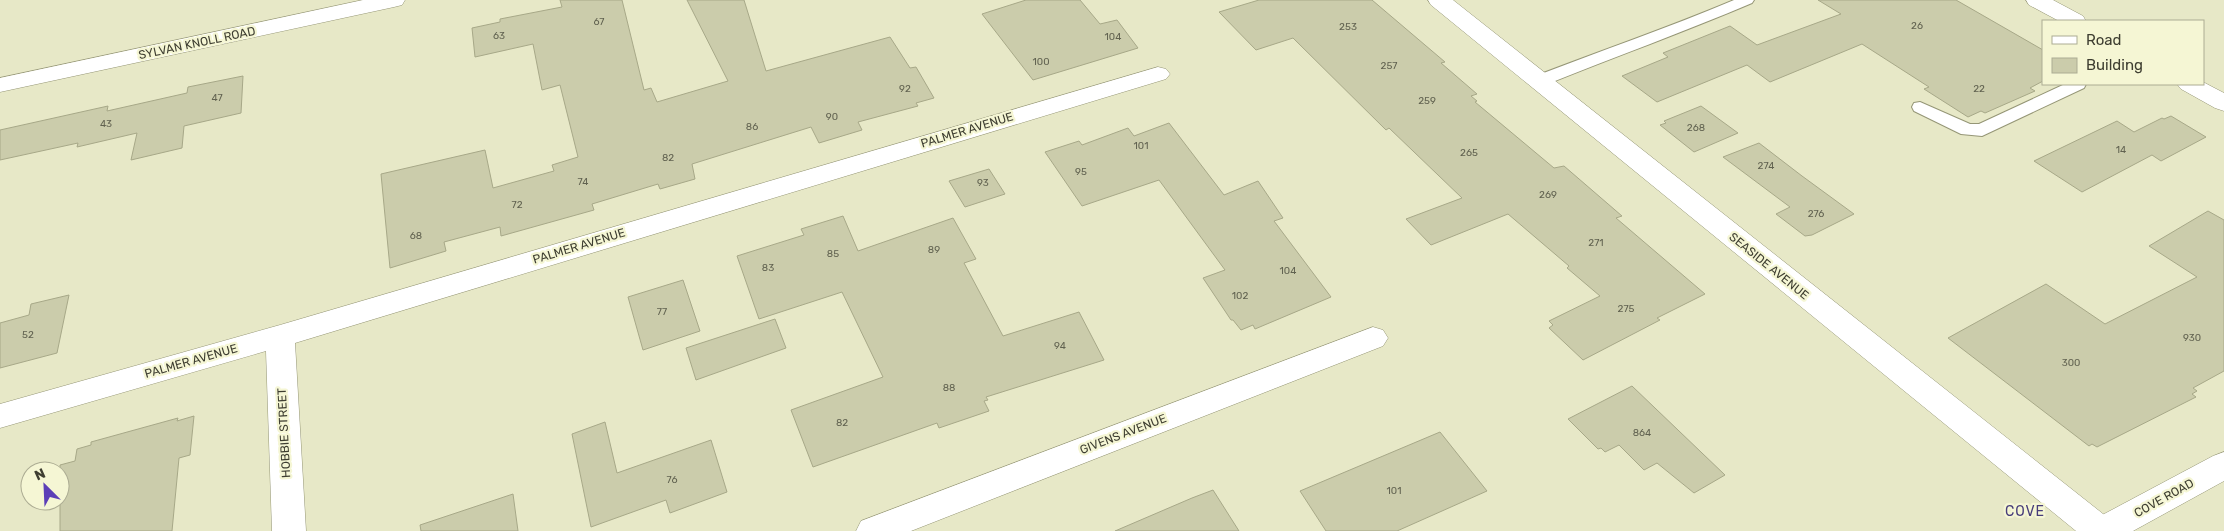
<svg xmlns="http://www.w3.org/2000/svg" width="2224" height="531" font-family="Rubik,sans-serif">
<rect width="100%" height="100%" fill="#e7e8c7"/>
<path fill="#cbccab" stroke="#a7a888" d="M560,0H622L644,90L651,88L657,102L728,81L687,0H744L766,71L890,37L910,68L916,67L934,98L916,103L918,106L858,122L862,130L819,143L811,127L692,164L695,179L660,189L658,184L592,204L594,210L501,236L500,227L444,242L446,251L390,268L381,174L485,150L493,188L554,171L552,165L578,157L560,85L542,90L533,44L475,57L472,28L500,22V19L562,7Z
M1026,0H1080L1100,24L1117,20L1138,48L1033,80L982,14Z
M1259,0H1372L1445,62L1441,63L1477,94L1471,96L1477,101L1475,102L1554,168L1564,166L1622,216L1616,218L1705,294L1657,318L1660,320L1583,360L1549,328L1553,325L1549,321L1600,296L1567,268L1569,266L1508,214L1431,245L1406,219L1462,198L1389,128L1386,130L1293,38L1256,50L1219,12Z
M1818,0H1956L2043,50V81L2030,88L2035,91L1985,113L1981,111L1968,117L1924,89L1929,87L1862,44L1770,82L1747,65L1657,102L1622,76L1668,57L1663,53L1730,26L1757,45L1841,14Z
M243,76L241,113L184,126L182,148L131,160L137,133L77,147L78,143L0,160V130L108,106L107,111L187,93L188,87Z
M1701,106L1738,133L1694,152L1660,125L1666,123L1664,121Z
M2171,116L2206,137L2161,161L2152,155L2082,192L2034,161L2117,121L2134,132L2162,118L2164,119Z
M1169,123L1224,195L1258,181L1283,218L1274,221L1331,297L1255,329L1253,325L1241,330L1233,320H1231L1203,278L1225,270L1159,180L1082,206L1045,152L1079,141L1082,145L1128,128L1134,136Z
M1759,143L1802,176L1854,214L1812,235L1805,236L1776,214L1790,207L1723,157Z
M989,169L1005,194L965,207L949,181Z
M2208,211L2224,220V371L2193,388L2197,391L2192,394L2196,397L2097,447L2092,444L2089,446L1948,338L2046,284L2105,324L2197,277L2149,246Z
M843,216L858,251L953,218L976,259L964,263L1003,336L1079,312L1104,360L986,397L988,400L984,401L989,411L939,428L937,423L813,467L791,410L883,377L842,292L759,319L737,256L804,235L801,229Z
M683,280L700,331L643,350L628,297Z
M69,295L57,353L0,368V323L29,315L31,304Z
M775,319L786,348L696,380L686,348Z
M1632,386L1725,475L1694,493L1657,463L1644,470L1619,445L1605,452L1601,448L1598,449L1568,419Z
M194,416L190,455L179,458L172,531H60V465L75,461L77,449L91,445V442L178,418L177,421Z
M605,422L617,473L711,440L727,492L670,513L666,500L591,527L572,434Z
M1440,432L1487,491L1397,531H1326L1300,491Z
M1213,490L1239,531H1115L1192,498Z
M513,494L518,531H421L420,525Z"/>
<g fill="none" stroke-linecap="round" stroke-linejoin="round">
<g stroke="#959676" stroke-width="2">
<path id="service" d="M1734,0H1754L1752,3C1684,32 1614,57 1545,85H1533L1531,81L1533,77C1600,51 1668,28 1734,0Z
M2065,84H2086L2084,88L1982,136L1961,134L1914,111L1912,107L1914,103L1920,102L1970,124H1979Z"/>
</g>
<g stroke="#959676" stroke-width="1">
<path id="minor" d="M363,0H405L402,5L394,7L0,92V78Z
M2026,0H2053L2083,16L2086,21H2059L2029,5Z
M1158,67L1166,69L1170,74L1166,79L295,343L306,531H272L266,351L0,428V404L280,325Z
M2203,82L2224,93V111L2215,108L2181,89L2177,84H2203Z
M1373,327L1383,330L1388,338L1383,346L911,531H856L861,521Z"/>
</g>
<g stroke="#959676" stroke-width="1">
<path id="tertiary" d="M2224,452V481L2133,531H2086L2091,521L2213,456Z"/>
</g>
<g stroke="#959676" stroke-width="1">
<path id="secondary" d="M1428,0H1453L2112,521L2117,531H2076L1431,5Z"/>
</g>
<use href="#service" fill="#fff" fill-rule="evenodd"/>
<use href="#minor" fill="#fff" fill-rule="evenodd"/>
<use href="#tertiary" fill="#fff" fill-rule="evenodd"/>
<use href="#secondary" fill="#fff" fill-rule="evenodd"/>
</g>
<g text-anchor="middle" dominant-baseline="central" stroke-width="4.5" stroke-linejoin="round" paint-order="stroke">
<g font-size="10" fill="#616250">
<text x="599" y="22">67</text>
<text x="1917" y="26">26</text>
<text x="1348" y="27">253</text>
<text x="499" y="36">63</text>
<text x="1113" y="37">104</text>
<text x="1041" y="62">100</text>
<text x="1389" y="66">257</text>
<text x="905" y="89">92</text>
<text x="1979" y="89">22</text>
<text x="217" y="98">47</text>
<text x="1427" y="101">259</text>
<text x="832" y="117">90</text>
<text x="106" y="124">43</text>
<text x="752" y="127">86</text>
<text x="1696" y="128">268</text>
<text x="1141" y="146">101</text>
<text x="2121" y="150">14</text>
<text x="1469" y="153">265</text>
<text x="668" y="158">82</text>
<text x="1766" y="166">274</text>
<text x="1081" y="172">95</text>
<text x="583" y="182">74</text>
<text x="983" y="183">93</text>
<text x="1548" y="195">269</text>
<text x="517" y="205">72</text>
<text x="1816" y="214">276</text>
<text x="416" y="236">68</text>
<text x="1596" y="243">271</text>
<text x="934" y="250">89</text>
<text x="833" y="254">85</text>
<text x="768" y="268">83</text>
<text x="1288" y="271">104</text>
<text x="1240" y="296">102</text>
<text x="1626" y="309">275</text>
<text x="662" y="312">77</text>
<text x="28" y="335">52</text>
<text x="2192" y="338">930</text>
<text x="1060" y="346">94</text>
<text x="2071" y="363">300</text>
<text x="949" y="388">88</text>
<text x="842" y="423">82</text>
<text x="1642" y="433">864</text>
<text x="672" y="480">76</text>
<text x="1394" y="491">101</text>
</g>
<g font-size="12" fill="#3e3e31" stroke="#f5f6d4">
<text transform="translate(197 43) rotate(-12)">SYLVAN KNOLL ROAD</text>
<text transform="translate(967 130) rotate(-17)">PALMER AVENUE</text>
<text transform="translate(579 246) rotate(-17)">PALMER AVENUE</text>
<text transform="translate(1769 266) rotate(39)">SEASIDE AVENUE</text>
<text transform="translate(191 361) rotate(-16)">PALMER AVENUE</text>
<text transform="translate(284 433) rotate(-93)">HOBBIE STREET</text>
<text transform="translate(1123 434) rotate(-21)">GIVENS AVENUE</text>
<text transform="translate(2164 498) rotate(-29)">COVE ROAD</text>
</g>
<g font-size="14" letter-spacing="1" fill="#473d7a" stroke="#f5f6d4">
<text x="2025" y="511">COVE</text>
</g>
</g>
<rect x="2042" y="20" width="162" height="65" fill="#f5f6d4" stroke="#acac93"/>
<rect x="2052" y="36" width="25" height="8" fill="#ffffff" stroke="#acac93"/>
<text x="2086" y="45" font-size="15" fill="#3e3e31">Road</text>
<rect x="2052" y="58" width="25" height="15" fill="#cbccab" stroke="#acac93"/>
<text x="2086" y="70" font-size="15" fill="#3e3e31">Building</text>
<g transform="translate(45 486) rotate(336)"><circle r="24" fill="#f5f6d4" stroke="#acac93"/>
<path d="M0-4L9 19L0 12L-9 19Z" fill="#5c3fb7"/>
<text y="-8" font-size="14" font-weight="bold" text-anchor="middle" fill="#3e3e31">N</text>
</g>
</svg>
